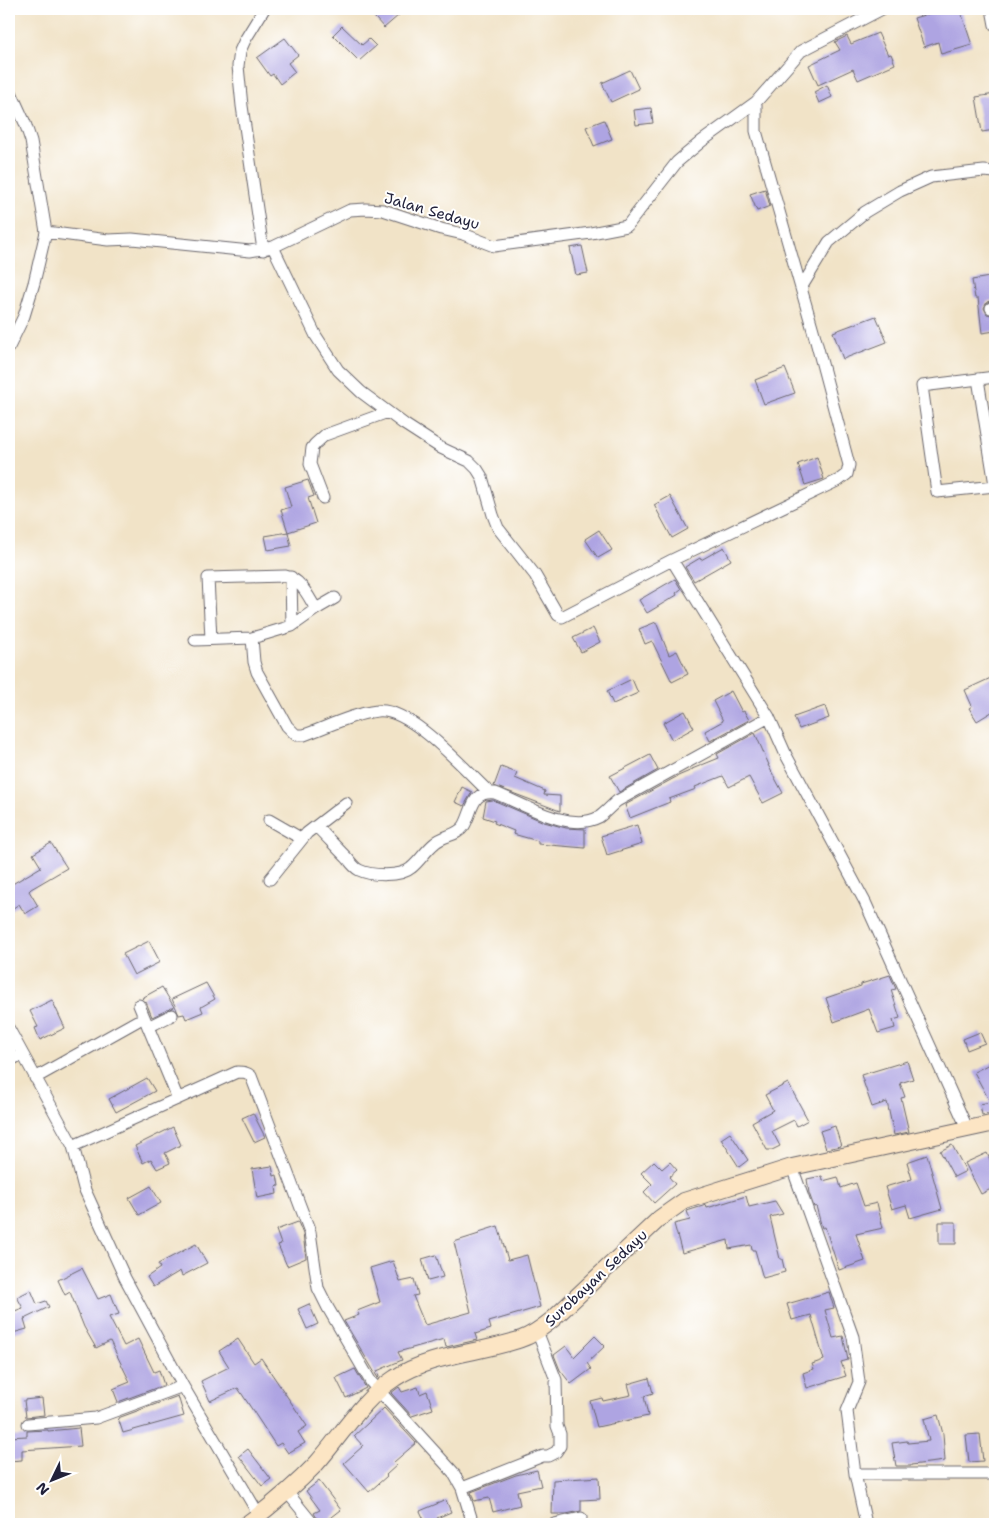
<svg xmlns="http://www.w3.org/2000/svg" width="1004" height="1533" font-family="'Shantell Sans',sans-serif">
<rect width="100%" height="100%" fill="#fff"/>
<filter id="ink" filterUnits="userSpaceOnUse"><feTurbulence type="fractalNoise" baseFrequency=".02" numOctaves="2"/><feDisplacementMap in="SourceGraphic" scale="10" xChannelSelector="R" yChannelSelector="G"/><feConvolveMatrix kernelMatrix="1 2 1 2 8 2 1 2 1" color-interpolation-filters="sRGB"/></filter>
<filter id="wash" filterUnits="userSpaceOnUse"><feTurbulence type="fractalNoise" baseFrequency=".0096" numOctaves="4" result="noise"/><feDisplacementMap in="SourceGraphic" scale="20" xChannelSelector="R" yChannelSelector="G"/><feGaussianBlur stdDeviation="1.12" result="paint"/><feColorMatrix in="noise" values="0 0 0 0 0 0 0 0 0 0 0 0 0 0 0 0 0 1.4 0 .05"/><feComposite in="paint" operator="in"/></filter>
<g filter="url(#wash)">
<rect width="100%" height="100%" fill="#f1e3c7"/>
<g id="blocks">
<path fill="#aea4e2" d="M367,9H406L384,28Z
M937,9H960L972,45L941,54L938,42L924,47L914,18L938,11Z
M342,26L362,45L369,39L376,46L359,61L333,35Z
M878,33L888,55L891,54L895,64L858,80L853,69L818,85L809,65L840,50L835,42L847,36L851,44Z
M285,38L298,55L288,63L295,72L280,84L273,74L270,76L257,58Z
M630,70L639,89L611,102L602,83Z
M827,85L832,97L819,103L814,92Z
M995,94V130L982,132L976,97Z
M651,108L653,123L636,125L634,110Z
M604,120L612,139L594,146L586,127Z
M765,189L770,206L757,211L750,194Z
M582,246L588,273L576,275L570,248Z
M995,276V295H992L993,300L987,302L984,308L987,314L995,316V331L982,333L978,298H975L972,280Z
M876,316L887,342L843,359L833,332Z
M785,368L795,393L764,404L755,380Z
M817,457L824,479L805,485L798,464Z
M308,480L314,496L308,498L316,523L288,532L281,510L291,507L285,487Z
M670,496L688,529L672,538L654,505Z
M599,530L612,550L598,558L585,539Z
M288,532L291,546L268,550L265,536Z
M724,547L731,560L694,581L685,567L700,558L701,560Z
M675,579L681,589L676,593L677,595L647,613L639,600Z
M656,622L669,655L677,651L688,674L672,682L652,641L645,644L639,629Z
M593,628L600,642L581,652L573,638Z
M995,676V710L977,721L969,708L972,706L965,690Z
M632,679L638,693L613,704L607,691Z
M731,691L742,712L744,711L749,720L710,741L705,731L723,721L713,701Z
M825,706L829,718L799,729L794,717Z
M685,711L694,728L672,740L663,723Z
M755,733L769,765H768L783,793L763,803L749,777L729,787L723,776L695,787L696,789L669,799L670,802L630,818L625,805L678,776L692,770V769L719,758L717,754Z
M650,755L658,770L619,792L610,776Z
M501,767L517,773L515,778L545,791L544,795L560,796V811L494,786Z
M462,787L472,792L464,806L455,802Z
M493,800L544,822L566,828L585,829V848L538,844V841L513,834L514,831L494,823L495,821L483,817L486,801Z
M637,825L642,844L607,855L601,836Z
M51,843L67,868L31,889L29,891L38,906L25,914L19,904L9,911V886L41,867L33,854Z
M149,941L160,962L134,975L123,954Z
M890,975L896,989L891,990L900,1018L893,1020L895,1028L878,1033L869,1009L834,1022L826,998L861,986V984Z
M206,983L215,999L201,1007L203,1012L186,1019L184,1014L179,1015L172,999Z
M162,987L174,1007L152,1017L146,1002L142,998Z
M52,1000L65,1028L40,1040L35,1028L38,1027L30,1011Z
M980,1032L985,1043L967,1050L963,1039Z
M907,1061L913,1079L900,1083L905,1097L901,1098L909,1132L894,1135L887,1102L872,1107L861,1075Z
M995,1061V1113L982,1115L980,1104L990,1102L974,1072Z
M147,1078L155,1091L116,1112L109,1099Z
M788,1083L808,1120L797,1126L794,1120L772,1131L780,1146L772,1150H767L752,1122L773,1110L765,1095Z
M253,1113L265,1137L254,1142L242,1118Z
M835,1126L841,1146L826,1149L820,1131Z
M173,1127L181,1145L165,1153L170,1163L157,1169L151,1159L143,1163L135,1146Z
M730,1133L748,1160L739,1167L721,1139Z
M952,1145L966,1171L954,1177L940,1151Z
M987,1153L995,1171V1187L981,1194L965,1163Z
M927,1155L942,1209L910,1218L906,1205L892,1209L885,1187L912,1179L907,1162Z
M654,1161L662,1169L670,1162L677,1170L669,1177L675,1184L654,1203L644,1192L652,1184L641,1173Z
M272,1166L274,1176L277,1175L279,1186L276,1187L277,1194L257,1198L252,1169Z
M822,1176L823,1181L838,1177L841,1188L856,1183L864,1206L877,1203L883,1228L856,1234L865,1261L839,1270L825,1227L822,1228L816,1206L814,1207L809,1193L807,1179Z
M151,1186L161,1203L139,1215L129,1198Z
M746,1196L749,1207L775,1201L783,1214L770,1217L780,1259H782L785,1272L763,1278L755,1250H752L751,1245L729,1249L728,1240L682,1253L674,1224L690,1220L687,1211L706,1205L707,1208Z
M298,1222L303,1234L306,1258L287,1266L278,1245L281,1244L276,1230Z
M939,1222H956V1244H939Z
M498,1226L508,1260L527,1255L540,1307L489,1322L491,1329L475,1334L477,1340L446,1347L444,1339L398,1352L402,1360L377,1371L379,1377L378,1378L344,1321L359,1315L357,1311L380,1302L370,1268L393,1261L400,1282L414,1279L418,1295L413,1296L425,1325L471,1312L454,1242L479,1234V1232Z
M196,1244L207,1263L182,1276L180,1271L153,1287L147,1277L160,1268L158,1264Z
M436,1255L443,1277L428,1281L422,1259Z
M82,1268L98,1299L111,1294L119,1314L109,1317L124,1346L138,1339L154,1372L159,1370L164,1385L118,1402L113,1389L130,1382L110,1341L96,1348L84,1327L70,1292L65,1295L58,1280Z
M31,1290L37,1304L46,1301L49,1307L24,1319L27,1329L9,1334V1313L23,1308L17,1297Z
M829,1292L834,1308L825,1310L833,1338L843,1336L848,1360L841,1362L846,1376L807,1388L803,1373L814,1369L812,1364L824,1360L811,1315L792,1320L787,1304Z
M309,1304L318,1324L307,1329L298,1309Z
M595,1336L605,1346L587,1363L591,1369L571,1384L560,1370L554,1355L566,1346L574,1357Z
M238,1339L254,1363L261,1358L307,1426L298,1432L305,1443L288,1453L281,1443L276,1446L238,1388L210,1401L201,1381L229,1367L219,1351Z
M355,1369L366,1388L346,1398L336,1378Z
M649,1378L653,1393L644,1396L648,1416L597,1427L590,1401L602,1398L603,1401L631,1395L628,1384Z
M399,1387L402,1392L418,1387L420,1394L427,1391L433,1409L412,1416L391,1393Z
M178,1396L184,1416L123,1433L118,1418Z
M42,1398L44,1415L26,1417L24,1400Z
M384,1408L416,1443L394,1462L397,1465L386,1475L387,1476L369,1492L344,1463L363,1446L354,1436Z
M938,1415L943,1434L945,1461L911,1465V1466H896L892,1443L907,1441L908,1443L929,1441L924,1419Z
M79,1428L81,1446L22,1450V1460L9,1461V1437L27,1436V1431L48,1430V1431Z
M980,1434L983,1461L969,1462L966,1435Z
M248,1449L271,1479L262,1486L239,1456Z
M537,1470L541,1486L517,1491L520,1505L493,1512L489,1498L474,1501L471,1492L516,1475Z
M599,1477L600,1499L581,1500V1511L566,1514H552L553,1480Z
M319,1481L341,1510L323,1524H320L314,1513L320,1510L306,1491Z
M446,1500L451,1512L437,1518L440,1524H426L420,1511Z"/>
</g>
</g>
<g filter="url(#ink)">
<use href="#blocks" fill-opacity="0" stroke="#6a666c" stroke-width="1"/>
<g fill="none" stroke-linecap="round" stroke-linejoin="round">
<g stroke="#6a666c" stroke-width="13">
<path id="minor" d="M992,9L995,25
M9,88L25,123L31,141L46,232L34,283L24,316L9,347
M46,232L108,240L132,239L250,251L273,247L350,210L366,209L383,210L441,229L463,234L494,246L591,233L627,226L677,162L702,141L756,102L801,51L882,9
M273,247L316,336L338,370L361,392L404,424L441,448L469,461L477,469L482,477L493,515L498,528L535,575L558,615L562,617L672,560L839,480L847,474L849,465L813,330L756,131V102
M263,250L242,106L238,66L240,51L245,40L264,9
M801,288L829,242L865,212L900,191L931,177L984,171L995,172
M991,308H995
M995,377L922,386L937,492L995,486
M978,379L995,485
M323,498L310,464L312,448L315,444L325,435L388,412
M672,560L769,717L786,755L865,902L967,1128
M291,577L292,626
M252,638L292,626L316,609
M211,639L208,578L285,576C301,579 308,596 316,609L335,598
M195,640L252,638L254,662L257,672L287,726L296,735H304C327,727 352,714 377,711C410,706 465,770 489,792
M269,820L302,839
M316,826C327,837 337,848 348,859C351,863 355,868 359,870C371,876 401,877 411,868C420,861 426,850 435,843C444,835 457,836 464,826C473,811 471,790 495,793C524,804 569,833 599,817C605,813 611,806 617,801L769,717
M270,879L307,833L346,803
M139,1005L178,1099
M148,1027L172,1015
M9,1029L73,1146L84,1188L125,1278L183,1386L259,1515
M9,1061L22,1054
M35,1078L137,1021
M73,1146L237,1072C243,1072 247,1072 251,1076L310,1232L318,1288L328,1308L371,1382L453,1472L462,1488L473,1524
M792,1167L853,1337L859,1382L847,1411L855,1474H995
M28,1424L96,1418L183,1386
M855,1474L866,1524
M462,1488L543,1456H548L556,1452L560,1446V1434L557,1426L556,1380L537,1331
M287,1492L313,1524
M554,1524L581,1518"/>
</g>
<g stroke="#6a666c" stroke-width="18">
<path id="secondary" d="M247,1524C271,1506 295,1486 316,1464C342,1435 361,1400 395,1378C430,1354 482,1353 521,1339C533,1335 543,1327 553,1319L660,1218L684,1201L792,1167L995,1123"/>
</g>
<use href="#minor" stroke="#fff" stroke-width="11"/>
<use href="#secondary" stroke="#fce5c4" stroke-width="16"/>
</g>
</g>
<g text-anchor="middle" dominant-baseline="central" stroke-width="4" stroke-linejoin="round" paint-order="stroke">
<g font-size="15" fill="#22223b" stroke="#fff">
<text transform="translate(432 211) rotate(16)">Jalan Sedayu</text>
<text transform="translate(596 1278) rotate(-43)">Surobayan Sedayu</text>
</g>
</g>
<rect width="1004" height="1533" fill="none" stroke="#fff" stroke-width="30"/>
<g transform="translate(52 1480) rotate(227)" stroke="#ffffff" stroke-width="4" paint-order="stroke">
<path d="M0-4L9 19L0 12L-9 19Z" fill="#22223b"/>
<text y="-8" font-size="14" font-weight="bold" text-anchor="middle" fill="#22223b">N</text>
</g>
</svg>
